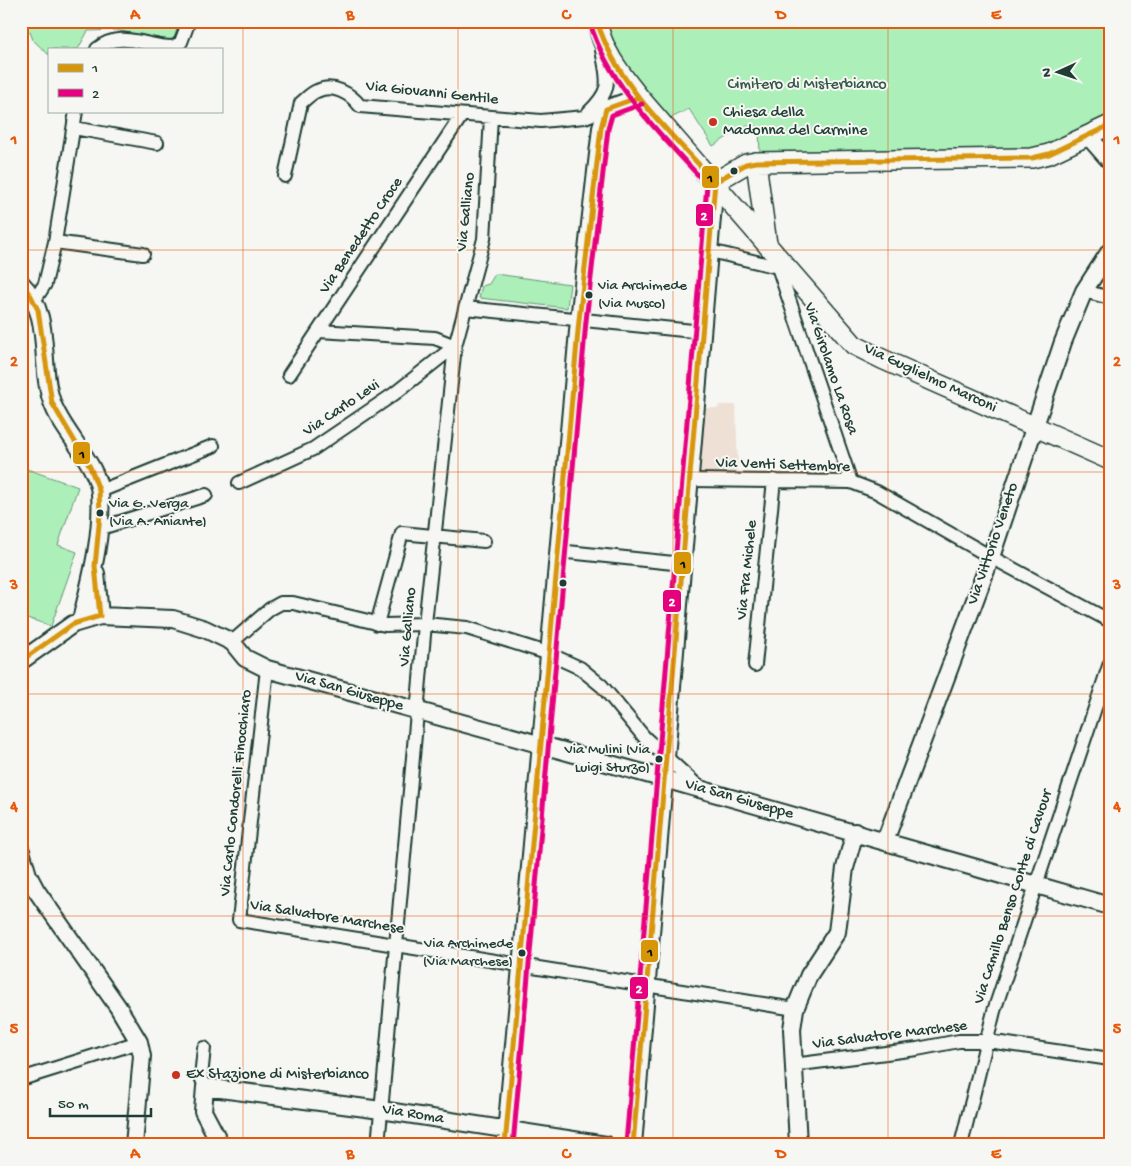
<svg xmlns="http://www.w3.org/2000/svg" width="1131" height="1166" font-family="'Gochi Hand',sans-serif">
<rect width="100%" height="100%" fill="#f6f6f2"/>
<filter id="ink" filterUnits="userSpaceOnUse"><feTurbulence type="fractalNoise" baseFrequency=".02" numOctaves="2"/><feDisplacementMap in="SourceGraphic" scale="10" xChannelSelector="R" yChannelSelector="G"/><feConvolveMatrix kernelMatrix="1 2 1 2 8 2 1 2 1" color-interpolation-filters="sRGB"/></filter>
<g filter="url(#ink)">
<path fill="#efe0d5" d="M719,405H736L738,473H699L705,408H718Z"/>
<path fill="#acefb9" stroke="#669676" d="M21,21H180L173,41L115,30L88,31L78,49H49V55L33,40L30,32L21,28Z
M604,21H1110V114L1044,146L1024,152H996L992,146L984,148L980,153L760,155L759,127L745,126L713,146L689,109L669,119L623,67Z
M495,274L570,284L567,308L479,298L482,286L489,284Z
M21,467L78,487L58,545L77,552L51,626L21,616Z"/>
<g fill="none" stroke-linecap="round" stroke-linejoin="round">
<g stroke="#1f3d34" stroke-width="16">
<path id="minor" d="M97,49C122,29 147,48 174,47L181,42L189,21
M588,113C613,89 608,82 602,50
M74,128L157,143
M285,176L301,103C306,99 311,93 317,91C333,83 351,94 360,106L541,121L585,117L606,109
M55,242L143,254
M710,251L778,267L779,259
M778,267L851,482
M1084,291L1110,298
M34,301L45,284L55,242L76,111
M465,308L703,332
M289,375L462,115
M690,480L851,482L877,492L991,557L1110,621
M239,483L313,449L394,394L455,346L435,338L319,331
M100,491L213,446
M98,529L206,495
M558,551L683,564
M377,624L402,533L484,541
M232,642L270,609L281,603H293L385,625L425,624L467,628L547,653L580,668L602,686L645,738L700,788
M755,665L774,480
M267,669L239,920L795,1009
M204,1048L201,1077L205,1087
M793,1065L917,1049L959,1041H988L1110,1059
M21,1079L139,1042
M378,1145L425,624L455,346L484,239L491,117
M961,1145L994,1011L1110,663"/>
</g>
<g stroke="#1f3d34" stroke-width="20">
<path id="tertiary" d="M1088,136L1110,161
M21,283C54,316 38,363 52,402C62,432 97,462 100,493C103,535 91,579 81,620
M96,573L100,616
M21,661L73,624L100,616L173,619L205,629L232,642L245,658L267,669L654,776L1110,906
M885,841L991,557L1063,342L1084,291L1110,251
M21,851L28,875L36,890L118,1007L139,1042L142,1056L134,1145
M221,1145L203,1111L205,1087L381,1110L606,1145
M505,1145L579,320L601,128L606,109L639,97
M633,1145L715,182
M798,1145L792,1029L795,1009L809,975L837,932L845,868L855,832"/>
</g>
<g stroke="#1f3d34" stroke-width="22">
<path id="secondary" d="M597,21C602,51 621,74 639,97L854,345L882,359L1110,460
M756,162L767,244
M715,182L746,164L756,162L1032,158L1049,154L1110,125"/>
</g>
<use href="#minor" stroke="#f6f6f2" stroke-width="12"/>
<use href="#tertiary" stroke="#f6f6f2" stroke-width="16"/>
<use href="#secondary" stroke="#f6f6f2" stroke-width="19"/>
<g stroke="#f6f6f2" stroke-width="9">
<path id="bus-1" d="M597,21C617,86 671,133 715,182L633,1145
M715,182L746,164L756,162L1032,158L1049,154L1110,125
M21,283L31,296L38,310L52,403L90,467L99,490L100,515L95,566L100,616L73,624L21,661
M505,1145L579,320L601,128L606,109L639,97"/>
</g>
<g stroke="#f6f6f2" stroke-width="9">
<path id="bus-2" d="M590,23C610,88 663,136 707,185L626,1144
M513,1145L586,321L608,129L612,115L642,104"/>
</g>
<use href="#bus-1" stroke="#d79608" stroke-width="5"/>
<use href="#bus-2" stroke="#e5007d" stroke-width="5"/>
</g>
</g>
<path fill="none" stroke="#e8590c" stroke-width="1" stroke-opacity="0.55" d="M243,21V1145M458,21V1145M673,21V1145M888,21V1145M21,250H1110M21,472H1110M21,694H1110M21,916H1110"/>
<g fill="#c8321e" stroke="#f6f6f2" stroke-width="2">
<circle cx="713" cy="122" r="5"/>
<circle cx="176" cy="1075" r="5"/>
</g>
<g fill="#1f3d34" stroke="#f6f6f2" stroke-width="2">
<circle cx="734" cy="171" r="4.5"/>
<circle cx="589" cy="295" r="4.5"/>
<circle cx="100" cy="513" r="4.5"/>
<circle cx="563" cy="583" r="4.5"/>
<circle cx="659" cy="759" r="4.5"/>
<circle cx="522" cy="953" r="4.5"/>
</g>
<g text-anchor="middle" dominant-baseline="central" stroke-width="4" stroke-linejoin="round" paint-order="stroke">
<g font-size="15" fill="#1f3d34" stroke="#f6f6f2" text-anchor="start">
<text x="598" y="286">Via Archimede<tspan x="598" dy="18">(Via Musco)</tspan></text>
<text x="109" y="504">Via G. Verga<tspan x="109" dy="18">(Via A. Aniante)</tspan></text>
<text x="650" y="750" text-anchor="end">Via Mulini (Via<tspan x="650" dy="18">Luigi Sturzo)</tspan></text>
<text x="513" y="944" text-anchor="end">Via Archimede<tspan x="513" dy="18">(Via Marchese)</tspan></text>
</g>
<g font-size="16" fill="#345848" stroke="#f6f6f2">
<text x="807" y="85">Cimitero di Misterbianco</text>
</g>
<g font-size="16" fill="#1f3d34" stroke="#f6f6f2">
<text transform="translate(432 94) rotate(6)">Via Giovanni Gentile</text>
<text transform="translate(467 212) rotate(-84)">Via Galliano</text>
<text transform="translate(362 236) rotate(-56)">Via Benedetto Croce</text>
<text transform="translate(830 369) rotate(71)">Via Girolamo La Rosa</text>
<text transform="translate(930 379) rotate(25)">Via Guglielmo Marconi</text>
<text transform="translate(342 409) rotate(-34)">Via Carlo Levi</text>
<text transform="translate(783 466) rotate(2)">Via Venti Settembre</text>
<text transform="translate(994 544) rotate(-71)">Via Vittorio Veneto</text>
<text transform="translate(748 570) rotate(-84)">Via Fra Michele</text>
<text transform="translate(409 627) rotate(-85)">Via Galliano</text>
<text transform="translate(349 692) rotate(16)">Via San Giuseppe</text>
<text transform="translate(237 793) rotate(-84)">Via Carlo Condorelli Finocchiaro</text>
<text transform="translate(739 800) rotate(16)">Via San Giuseppe</text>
<text transform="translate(1014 897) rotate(-72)">Via Camillo Benso Conte di Cavour</text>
<text transform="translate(327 918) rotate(9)">Via Salvatore Marchese</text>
<text transform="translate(890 1036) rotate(-7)">Via Salvatore Marchese</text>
<text transform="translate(413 1115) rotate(9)">Via Roma</text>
</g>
<g font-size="16" fill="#1f3d34" stroke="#f6f6f2" text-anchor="start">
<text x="723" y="113">Chiesa della<tspan x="723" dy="18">Madonna del Carmine</tspan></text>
<text x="186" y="1075">Ex Stazione di Misterbianco</text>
</g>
</g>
<g stroke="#f6f6f2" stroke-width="2">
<rect x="701" y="165" width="19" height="24" rx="5" fill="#d79608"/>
<rect x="695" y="203" width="19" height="24" rx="5" fill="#e5007d"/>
<rect x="72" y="441" width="19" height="24" rx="5" fill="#d79608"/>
<rect x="673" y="551" width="19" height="24" rx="5" fill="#d79608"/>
<rect x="662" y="589" width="20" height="24" rx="5" fill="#e5007d"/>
<rect x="640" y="939" width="19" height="24" rx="5" fill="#d79608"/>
<rect x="629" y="976" width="20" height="24" rx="5" fill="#e5007d"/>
</g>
<g font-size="14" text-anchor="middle" font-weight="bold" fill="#fff">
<text x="704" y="220">2</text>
<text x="672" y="606">2</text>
<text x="639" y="993">2</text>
</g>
<g font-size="14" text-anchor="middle" font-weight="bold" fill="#111">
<text x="710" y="182">1</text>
<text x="82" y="458">1</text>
<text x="683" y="568">1</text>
<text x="650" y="956">1</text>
</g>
<rect width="1131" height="1166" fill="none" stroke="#f6f6f2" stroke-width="55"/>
<rect x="48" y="48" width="175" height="65" fill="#f6f6f2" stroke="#a0aca6"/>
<rect x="58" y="64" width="25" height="8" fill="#d79608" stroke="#a0aca6"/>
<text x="92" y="72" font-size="15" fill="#1f3d34">1</text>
<rect x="58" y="89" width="25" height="8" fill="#e5007d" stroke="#a0aca6"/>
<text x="92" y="98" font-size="15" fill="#1f3d34">2</text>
<g transform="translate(1058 72) rotate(267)" stroke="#f6f6f2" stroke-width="4" paint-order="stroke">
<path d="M0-4L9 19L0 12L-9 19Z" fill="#1f3d34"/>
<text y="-8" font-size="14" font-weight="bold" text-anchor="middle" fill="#1f3d34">N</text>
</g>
<path d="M50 1108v8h101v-8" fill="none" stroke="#1f3d34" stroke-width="2.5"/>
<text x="58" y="1108" font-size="15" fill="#1f3d34" stroke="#f6f6f2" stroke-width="4" paint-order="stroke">50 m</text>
<rect x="28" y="28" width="1076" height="1110" fill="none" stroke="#e8590c" stroke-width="2"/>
<g font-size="16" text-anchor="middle" font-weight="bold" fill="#e8590c">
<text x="135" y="19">A</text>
<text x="350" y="19">B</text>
<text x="566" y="19">C</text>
<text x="781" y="19">D</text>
<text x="996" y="19">E</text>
<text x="14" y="144">1</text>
<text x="1117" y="144">1</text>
<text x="14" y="366">2</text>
<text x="1117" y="366">2</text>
<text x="14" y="589">3</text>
<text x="1117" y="589">3</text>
<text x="14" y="811">4</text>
<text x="1117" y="811">4</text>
<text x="14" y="1033">5</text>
<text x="1117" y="1033">5</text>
<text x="135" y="1158">A</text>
<text x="350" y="1158">B</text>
<text x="566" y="1158">C</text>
<text x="781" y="1158">D</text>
<text x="996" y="1158">E</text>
</g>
</svg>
